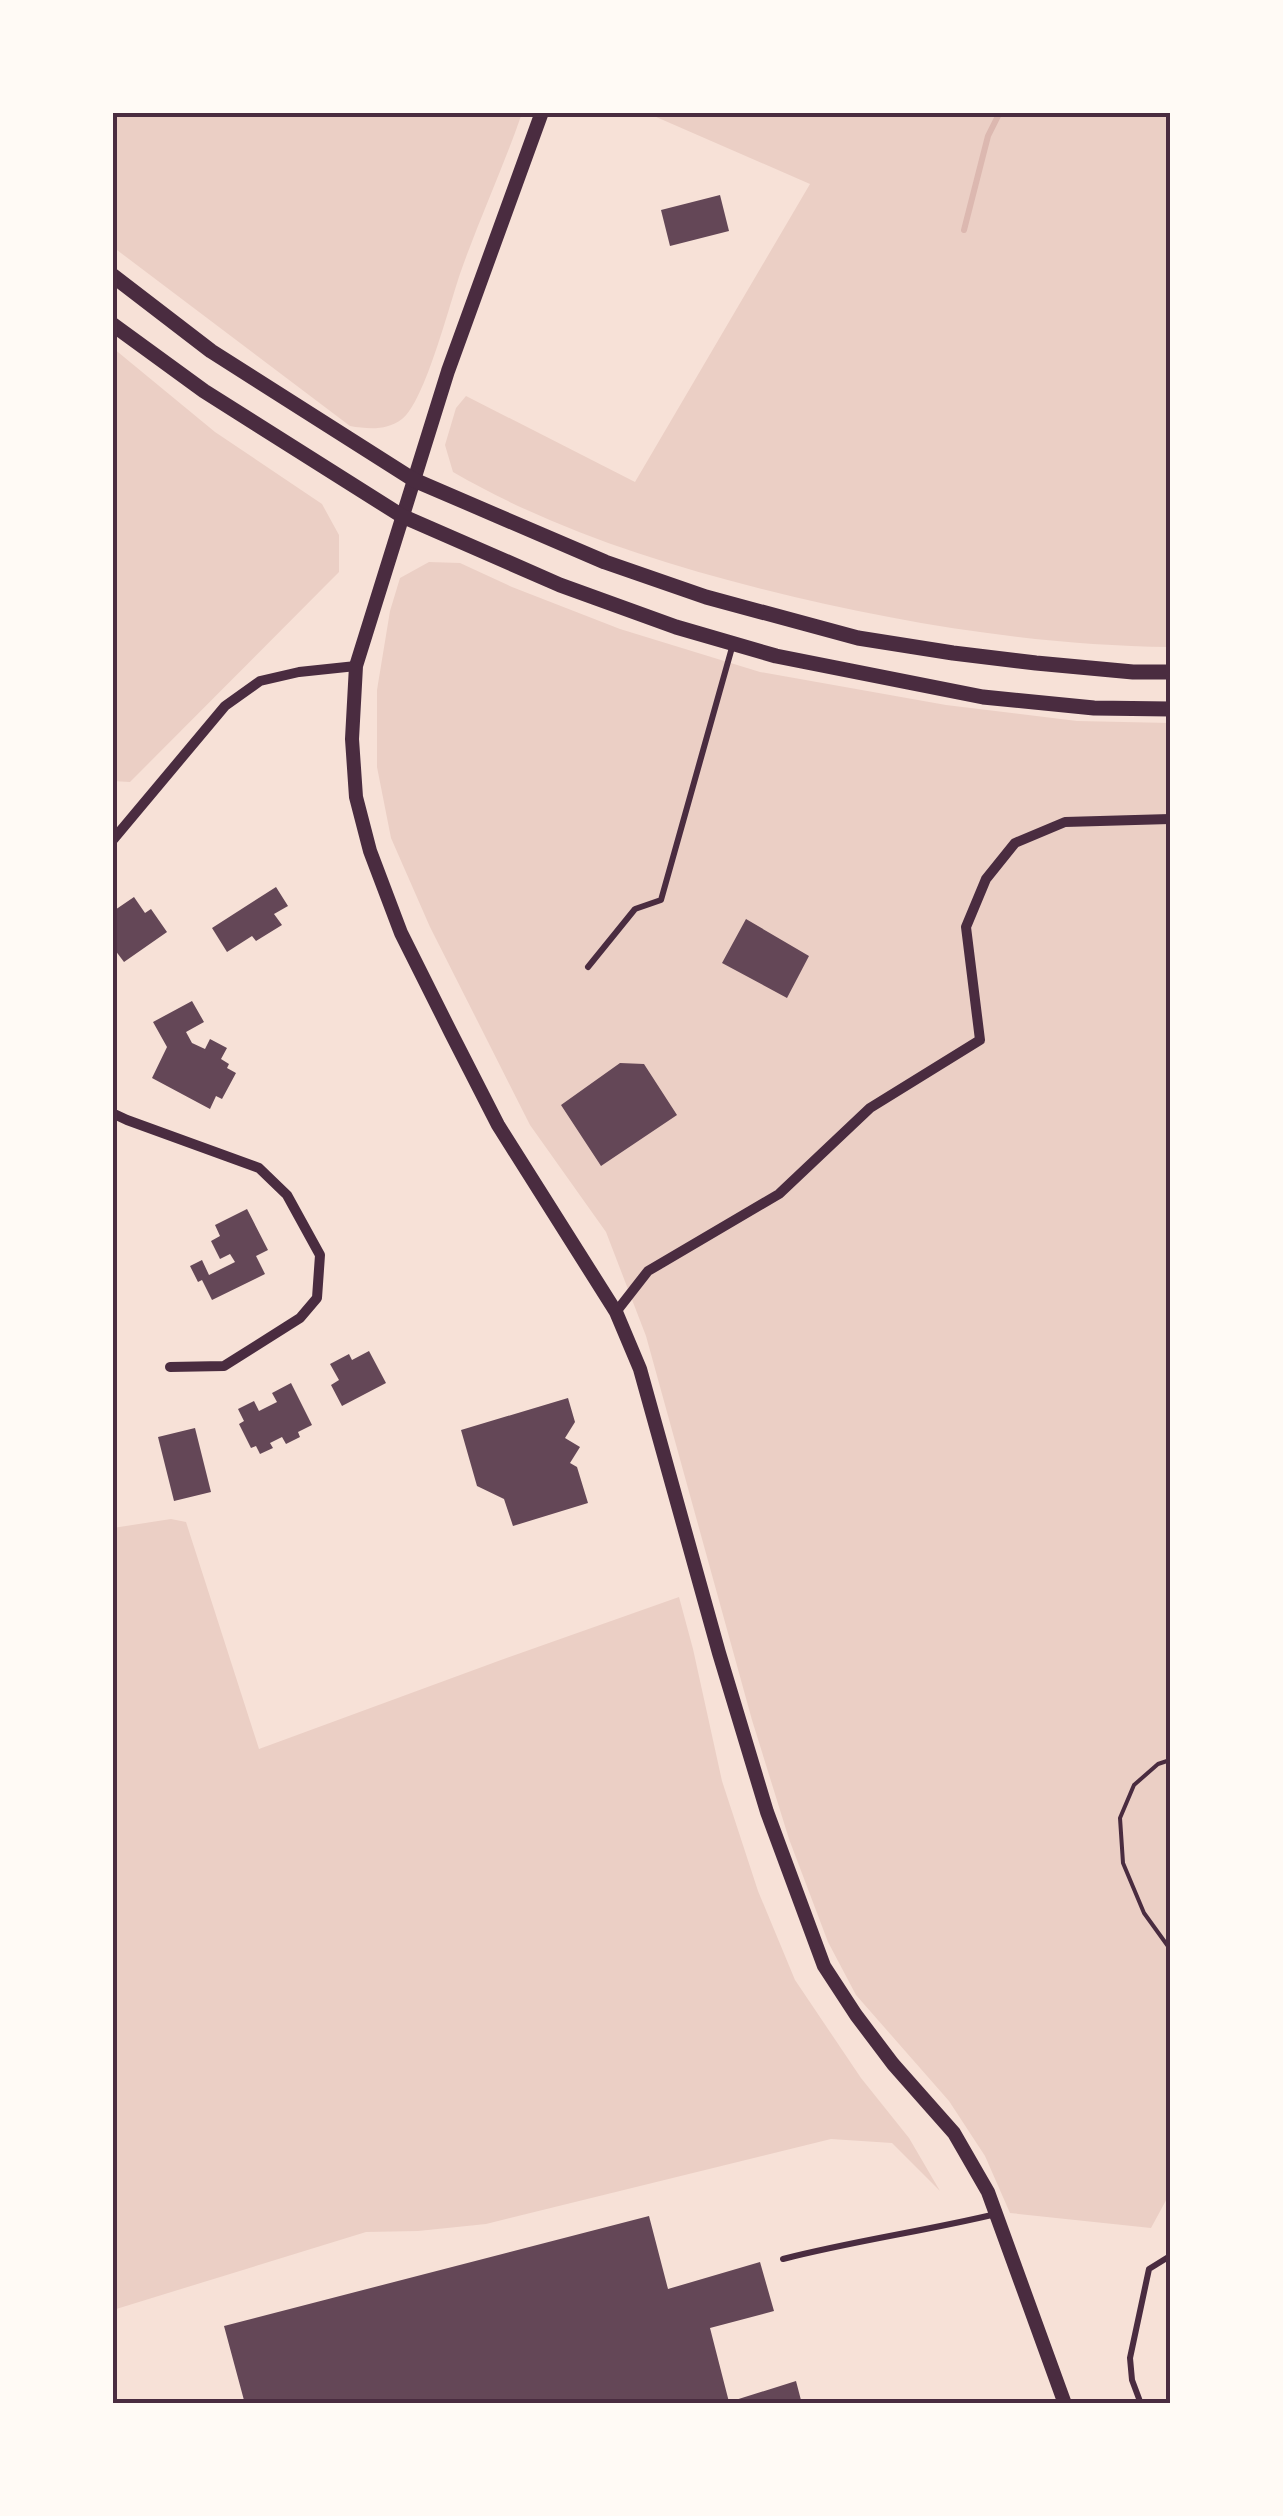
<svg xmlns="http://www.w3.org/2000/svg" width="1283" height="2516" font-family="'Noto Sans',sans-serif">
<rect width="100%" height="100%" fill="#f7e1d7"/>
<path fill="#ebcfc5" d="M113,112L522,113C504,166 480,217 461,271C450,302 425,402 402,419C386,431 368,429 350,426L113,247Z
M647,113H1170V647C1031,645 892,622 758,588C652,561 548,527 453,472L445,445L456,408L466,396L635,482L810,184Z
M113,348L215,432L322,504L339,535V572L130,782L112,781Z
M429,562L460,563L512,587L620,629L760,672L946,705L1077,721L1170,723V2193L1151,2228L1010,2213L985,2156L949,2101L856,1995L828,1942L789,1839L752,1720L646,1336L606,1232L530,1125L430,927L391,838L377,767V690L390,611L400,578Z
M171,1519L186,1522L259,1749L501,1660L679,1597L693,1649L722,1781L758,1891L795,1980L861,2078L909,2138L940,2191L892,2143L831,2139L486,2224L418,2231L366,2232L113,2310V1528Z"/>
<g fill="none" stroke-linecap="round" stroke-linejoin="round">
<path stroke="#dcb8b0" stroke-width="6" d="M964,230L988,136L1000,112"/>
</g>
<path fill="#644757" d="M720,195L729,231L670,246L661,210Z
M276,887L288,906L274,914L282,925L256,941L252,936L227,952L212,928Z
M134,897L145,913L151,909L167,932L124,962L112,946V912Z
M746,919L809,956L787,998L722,963Z
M192,1001L204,1022L186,1032L192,1043L205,1049L210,1039L227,1048L221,1059L229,1064L227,1068L236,1073L222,1099L216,1096L210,1109L152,1078L167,1047L153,1022Z
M620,1063L644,1064L677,1115L601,1166L561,1105Z
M247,1209L268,1250L256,1256L265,1274L212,1300L202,1280L198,1282L190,1266L202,1260L209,1275L235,1262L230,1254L220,1259L211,1241L220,1236L215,1225Z
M369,1351L386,1383L342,1406L331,1385L339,1380L330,1364L349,1354L352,1360Z
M291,1383L312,1425L298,1432L300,1437L286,1444L282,1437L270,1443L273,1448L260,1454L256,1446L251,1448L239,1424L244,1421L238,1409L254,1401L259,1411L277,1402L272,1393Z
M568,1398L575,1422L565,1438L580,1447L570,1463L577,1467L588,1503L513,1526L504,1499L477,1486L461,1430Z
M195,1428L211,1492L174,1501L158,1437Z
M649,2216L668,2289L760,2262L774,2311L710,2328L729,2402L796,2381L802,2404H245L224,2326Z"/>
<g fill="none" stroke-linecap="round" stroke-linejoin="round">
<path stroke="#4a2c40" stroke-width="4" d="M1170,1760L1158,1764L1134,1785L1120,1818L1123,1863L1144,1913L1170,1949"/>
<path stroke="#4a2c40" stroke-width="6" d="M588,967L635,909L661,900L733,644
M783,2259C853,2241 925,2231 996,2214
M1141,2404L1132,2380L1130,2358L1149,2269L1170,2256"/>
<path stroke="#4a2c40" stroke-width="10" d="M112,841L225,706L260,681L299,672L356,666
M112,1113L127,1120L259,1168L287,1195L320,1255L317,1298L300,1318L224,1366L170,1367
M616,1312L648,1271L779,1194L870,1108L980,1040L966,927L986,879L1015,843L1065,822L1170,819"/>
<path stroke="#4a2c40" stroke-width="14" d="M542,112L448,371L356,666L352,739L356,797L370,851L401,933L451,1033L498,1125L616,1312L640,1369L719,1653L767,1812L824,1966L856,2015L893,2064L954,2133L988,2192L1065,2404"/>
<path stroke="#4a2c40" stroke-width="15" d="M112,275L211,351L414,480L605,562L706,597L858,638L953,653L1036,663L1133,672H1170
M112,324L204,391L402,516L560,585L676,627L776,656L983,697L1094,708L1170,709"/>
</g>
<rect width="1283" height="2516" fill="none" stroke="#fffaf5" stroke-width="230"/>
<rect x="115" y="115" width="1053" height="2286" fill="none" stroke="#4a2c40" stroke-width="4"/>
</svg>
